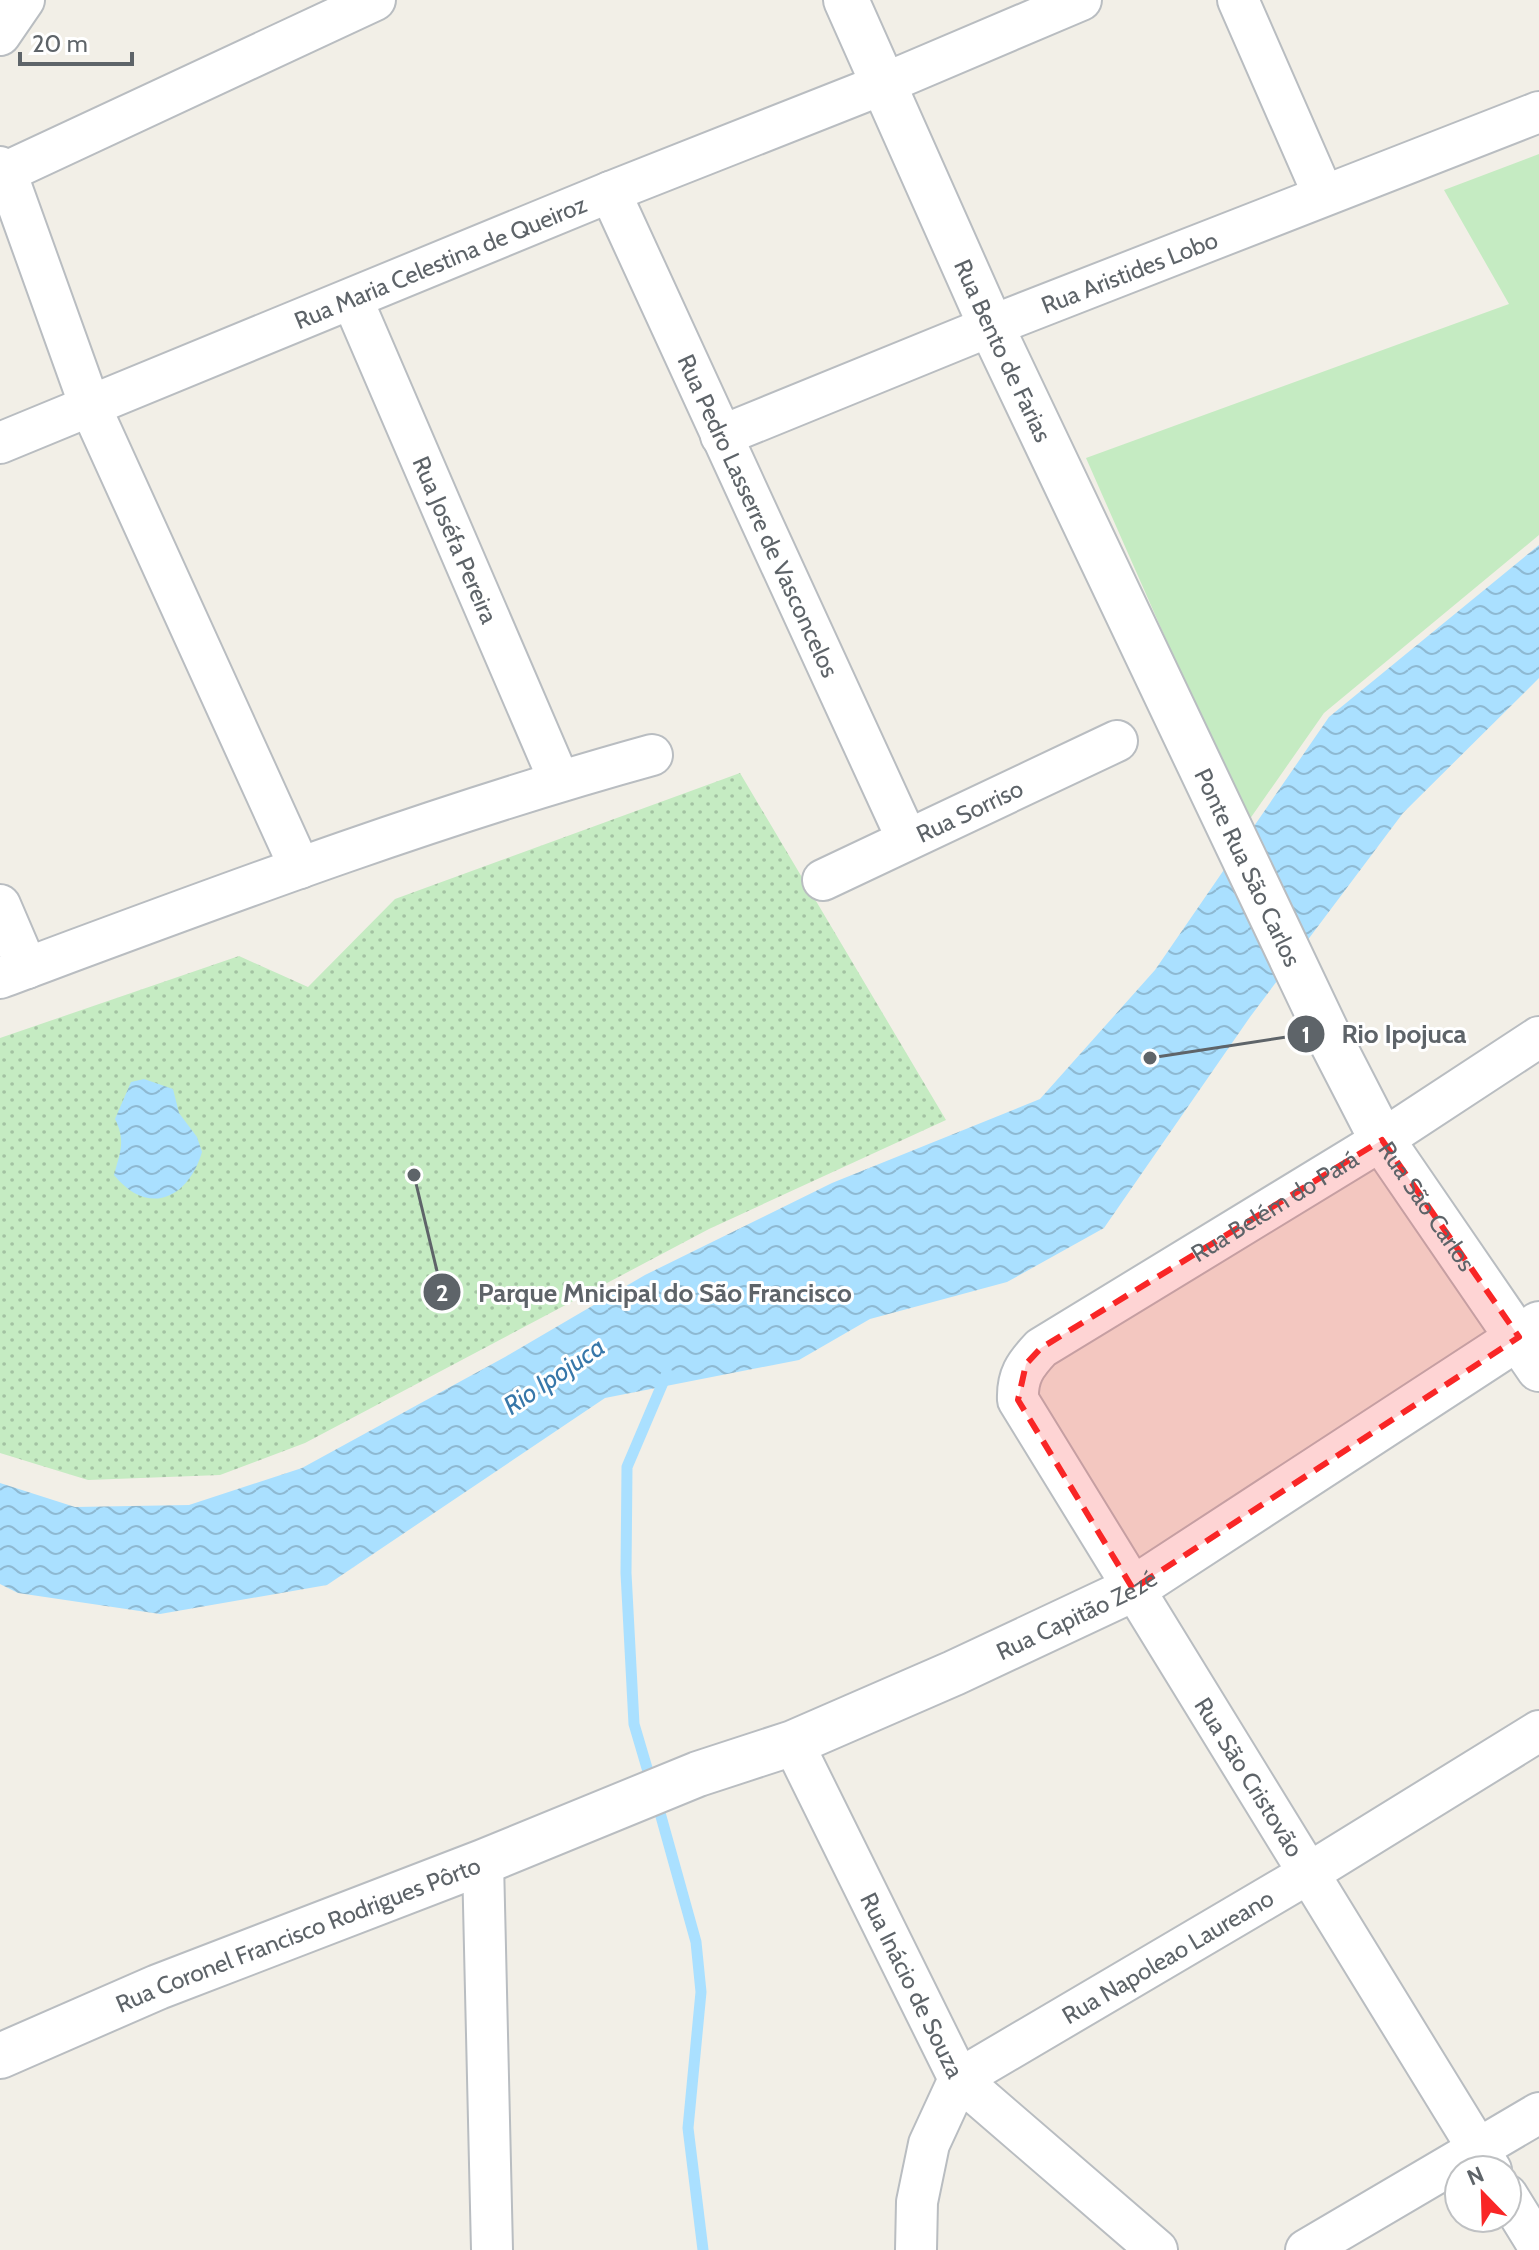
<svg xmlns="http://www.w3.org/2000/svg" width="1539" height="2250" font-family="Cabin,sans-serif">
<defs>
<pattern id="park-dots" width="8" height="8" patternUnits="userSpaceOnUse" patternTransform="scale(2)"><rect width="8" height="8" fill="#c5ebc2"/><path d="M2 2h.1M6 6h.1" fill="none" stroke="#a3c2a2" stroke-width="1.8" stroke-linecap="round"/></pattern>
<pattern id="water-waves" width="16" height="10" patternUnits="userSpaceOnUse" patternTransform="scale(2)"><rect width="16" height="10" fill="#aae0ff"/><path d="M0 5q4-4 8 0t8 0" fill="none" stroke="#8eb9d2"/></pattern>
</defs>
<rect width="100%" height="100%" fill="#f2efe7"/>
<path fill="#c5ebc2" d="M1539,154V535L1324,713L1247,823L1086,458L1509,304L1444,190Z"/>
<path fill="url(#park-dots)" d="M740,773L946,1120L709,1229L305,1443L220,1475L88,1480L0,1453V1038L239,956L308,987L395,899Z"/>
<path fill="url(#water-waves)" d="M1539,545V678L1403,813L1250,1017L1104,1228L1007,1282L870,1319L799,1360L605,1398L327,1585L160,1614L18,1593L0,1584V1483L75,1507L189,1505L302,1468L505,1357L645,1275L832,1183L1040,1099L1155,970L1329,717Z
M144,1079L173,1089L179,1113L197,1137L202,1152C188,1199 148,1217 114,1175C120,1152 126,1141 115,1119L131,1082Z"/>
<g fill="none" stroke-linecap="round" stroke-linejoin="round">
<path stroke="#aae0ff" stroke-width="11" d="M652,1785L634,1724L626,1573L627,1467L667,1373
M657,1802L696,1942L701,1992L688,2128L703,2250"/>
<g stroke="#b9bdc1" stroke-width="44">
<g id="minor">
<path d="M1238,0L1323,194"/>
<path d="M0,35L24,0"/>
<path d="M0,167L6,172L90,406L300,868"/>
<path d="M6,172L375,0"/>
<path id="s1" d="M610,192L907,839"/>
<path id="s2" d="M352,299L559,780"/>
<path id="s3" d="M721,436L991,326L1539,112"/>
<path id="s4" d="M0,443L610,192L881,85L1081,0"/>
<path id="s5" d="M823,880L1117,741"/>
<path d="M0,905L27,968"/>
<path d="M0,978C215,898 431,816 652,755"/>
<path id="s6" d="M793,1743L959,2079L1157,2250"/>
<path d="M483,1862L492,2250"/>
<path id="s7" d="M959,2079L1309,1873L1539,1731"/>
<path id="s8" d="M1491,2170L1018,1400C1017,1376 1025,1365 1041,1348L1382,1140L1539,1037"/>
<path d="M1507,2195L1539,2247"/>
<path d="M916,2250L917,2202L929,2144L959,2079"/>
<path d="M1306,2250L1539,2113"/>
</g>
</g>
<g stroke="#b9bdc1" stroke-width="48">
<g id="tertiary">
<path id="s9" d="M846,0L991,326L1329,1037L1382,1140L1539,1369"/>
<path id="s10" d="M0,2056L158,1987L483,1862L698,1774L793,1743L954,1673L1133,1589L1539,1324"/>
</g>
</g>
<use href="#minor" stroke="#fff" stroke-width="40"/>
<use href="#tertiary" stroke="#fff" stroke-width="44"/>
</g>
<path fill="#f92626" fill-opacity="0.2" stroke="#f92626" stroke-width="6" stroke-dasharray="16 10" stroke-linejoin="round" d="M1382,1140L1519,1337L1133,1589L1018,1400L1026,1364L1041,1348Z"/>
<g text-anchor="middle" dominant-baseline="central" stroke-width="6" stroke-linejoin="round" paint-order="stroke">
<g font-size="24" fill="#5e6469" stroke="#fff">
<text stroke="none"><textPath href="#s4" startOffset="476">Rua Maria Celestina de Queiroz</textPath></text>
<text stroke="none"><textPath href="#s3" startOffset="440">Rua Aristides Lobo</textPath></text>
<text stroke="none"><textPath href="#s9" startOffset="384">Rua Bento de Farias</textPath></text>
<text stroke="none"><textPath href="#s1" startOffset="356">Rua Pedro Lasserre de Vasconcelos</textPath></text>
<text stroke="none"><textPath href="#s2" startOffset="262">Rua Joséfa Pereira</textPath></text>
<text stroke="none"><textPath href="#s5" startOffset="162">Rua Sorriso</textPath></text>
<text stroke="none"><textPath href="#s9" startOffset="956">Ponte Rua São Carlos</textPath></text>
<text stroke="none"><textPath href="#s8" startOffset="1236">Rua Belém do Pará</textPath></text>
<text stroke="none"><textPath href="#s9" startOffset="1340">Rua São Carlos</textPath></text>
<text stroke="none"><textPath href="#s10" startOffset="1164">Rua Capitão Zezé</textPath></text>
<text transform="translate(1249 1777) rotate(58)">Rua São Cristovão</text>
<text stroke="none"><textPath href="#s10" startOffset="322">Rua Coronel Francisco Rodrigues Pôrto</textPath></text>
<text stroke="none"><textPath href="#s7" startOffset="242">Rua Napoleao Laureano</textPath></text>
<text stroke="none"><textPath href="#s6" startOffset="270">Rua Inácio de Souza</textPath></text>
</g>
<g font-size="26" font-style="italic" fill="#3777a9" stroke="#fff">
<text transform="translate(554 1376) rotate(-34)">Rio Ipojuca</text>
</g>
</g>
<path fill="none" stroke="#5e6469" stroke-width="3" d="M1150 1058L1306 1034M414 1175L442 1292"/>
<g fill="#5e6469" stroke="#fff" stroke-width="3">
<circle cx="1150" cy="1058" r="8"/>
<circle cx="414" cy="1175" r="8"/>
<circle cx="1306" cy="1034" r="20"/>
<circle cx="442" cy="1292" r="20"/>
</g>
<g font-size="24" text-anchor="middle" font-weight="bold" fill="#fff">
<text x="1306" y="1043">1</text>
<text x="442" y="1301">2</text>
</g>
<g font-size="26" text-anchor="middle" font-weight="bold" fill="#5e6469" stroke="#fff" stroke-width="6" stroke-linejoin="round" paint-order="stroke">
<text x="1404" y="1043">Rio Ipojuca</text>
<text x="665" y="1302">Parque Mnicipal do São Francisco</text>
</g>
<g transform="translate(1483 2194) rotate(337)"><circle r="38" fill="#ffffff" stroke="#bfc1c3" stroke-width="2"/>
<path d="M0-6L14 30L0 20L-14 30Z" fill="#f92626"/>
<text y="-12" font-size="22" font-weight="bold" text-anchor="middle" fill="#5e6469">N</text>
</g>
<path d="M20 52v12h112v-12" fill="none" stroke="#5e6469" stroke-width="4"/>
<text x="32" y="52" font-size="24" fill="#5e6469" stroke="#ffffff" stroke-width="6" paint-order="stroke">20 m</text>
</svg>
